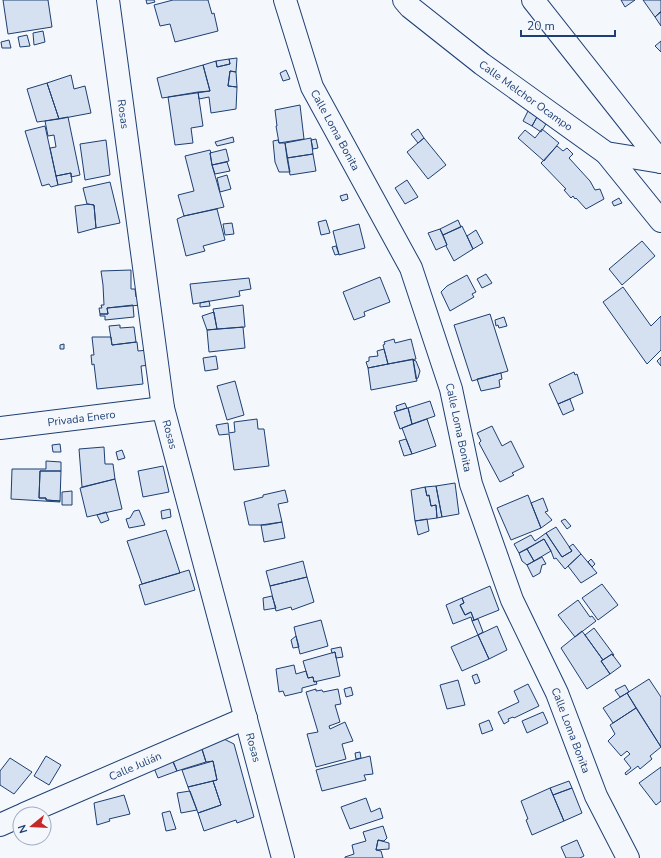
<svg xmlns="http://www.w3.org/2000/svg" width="661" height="858" font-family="'Nunito Sans',sans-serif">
<rect width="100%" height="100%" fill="#f4f7fb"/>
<path fill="#d5e0f0" stroke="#1d3f73" d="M3,0H48L52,27L8,34Z
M146,0H154L155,2L147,4Z
M173,0H208L212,14L214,13L218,31L175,42L170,24L160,26L154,5Z
M621,0H635L625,7Z
M643,0H661V12L655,17Z
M660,12H661V26L655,17Z
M43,31L45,42L34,45L33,33Z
M27,35L30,46L20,47L18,37Z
M9,40L11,48H2L1,42Z
M661,41V52L655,46Z
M237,58L236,72L230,71L228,86L237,87L236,109L211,113L209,97L199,99L198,92L210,91L203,65L216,61L217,67L230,64L229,59Z
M229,59L230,64L217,67L216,61Z
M203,65L210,91L162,98L157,78Z
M286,70L290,79L283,81L280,73Z
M230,71L236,72L237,87L228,86Z
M71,75L74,89L85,86L91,113L59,119L47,83Z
M47,83L59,119L37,122L27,89Z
M198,92L203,126L191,128L193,143L175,145L168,97Z
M300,105L304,139L279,143L276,126H277L275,110Z
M528,111L537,117L532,126L523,121Z
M68,117L80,175L71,177V173L56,176L50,148L56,147L54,135L48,136L45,121Z
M537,117L546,124L541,132L532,126Z
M45,126L58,185L51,187L49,184L42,186L25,131Z
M418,129L424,138L418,143L411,134Z
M542,129L559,143L544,161L518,138L525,130L535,138Z
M233,137L234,142L217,146L215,142Z
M311,138L313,154L287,158L285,143Z
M424,138L446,165L428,179L407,152Z
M316,139L318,148L313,149L311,140Z
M106,140L110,175L85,180L80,144Z
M278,140L279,143H285L290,172H279L275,162L273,141Z
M557,146L563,151L567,148L573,154L569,158L590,181L595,190L600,189L604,199L586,209L576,198L575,199L573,196L571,198L564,190L566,189L541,163Z
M226,149L229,161L212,165L210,153Z
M210,150L211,153H210L212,165L224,207L184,216L178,195L194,191L185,156Z
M313,154L316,171L290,175L287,158Z
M227,162L230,171L215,174L212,165Z
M71,173L72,182L58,185L56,176Z
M227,175L231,189L220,192L217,178Z
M407,180L418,197L405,204L395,188Z
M110,182L120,223L96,228L94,205L87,204L83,188Z
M347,194L348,199L342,201L340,196Z
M619,198L622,203L614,206L612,202Z
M88,204L94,205L96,228L78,233L75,206Z
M217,209L225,240L203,246L205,251L186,256L177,219L184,216Z
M326,220L330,233L321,235L318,222Z
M458,220L461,227L443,235L440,229Z
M232,223L234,234L225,235L223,224Z
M359,224L365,248L339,255L333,231Z
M462,226L473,249L454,261L446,246L447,245L443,235Z
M440,229L447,245L436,250L428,233Z
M476,230L483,243L473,249L467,236Z
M642,241L655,256L622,285L609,269Z
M336,246L339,254L335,255L332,247Z
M131,270V289H135L136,297L139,296L141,305L107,308L108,314H100L99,308H102L101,305H104L103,285L101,271Z
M486,274L492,283L482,288L477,279Z
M467,275L476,292L472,294L474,297L450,311L441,292L447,286Z
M380,277L390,302L364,312L365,316L354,320L343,292Z
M249,278L251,289L239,291L240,296L193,304L190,284Z
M623,287L651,326L661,316V350L647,364L603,302Z
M209,301L210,306L200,307V303Z
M133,305L134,317L105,320V316H100V314H108L107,308Z
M243,305L245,327L217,329L213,309Z
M214,312L217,329L207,330L202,316Z
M490,314L508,371L472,381L454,325Z
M504,317L507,326L499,328L498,325L496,326L495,320Z
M120,325V328L134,327L136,342L112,345L109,326Z
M243,327L245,348L209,352L207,330Z
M92,337H111L112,345L137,342L138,351L148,350L150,365L141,366L143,384L97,389L94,364L92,365L91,355H94Z
M394,339L395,343L411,339L416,359L388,364L383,345L385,344L384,342Z
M64,344V349H60V345Z
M384,349L388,364L368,368L366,362L369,361V357L378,356L377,351Z
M216,356L218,369L205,371L203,358Z
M661,357V366L657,361Z
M413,359L417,381L371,390L368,368Z
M413,360L416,361L420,371L418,378L416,379Z
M574,372L575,375L577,374L583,393L558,404L549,384Z
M501,373L502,379L499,380L500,387L481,391L477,379Z
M235,381L244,415L227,420L217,386Z
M570,399L574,410L563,415L558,404Z
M430,401L435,416L412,424L408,408Z
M405,403L407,408L397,411L396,406Z
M407,408H408L412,424L400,429L394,412Z
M257,419L258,429H264L269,466L234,470L229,434L219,435L216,425L228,423L229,433L235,432L234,422Z
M427,419L436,446L412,454L402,428Z
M492,426L502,446L511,441L524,467L512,473L514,475L500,482L479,443L481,441L477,433Z
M406,439L412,454L404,456L399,441Z
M60,444L61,452H53L52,445Z
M104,447L105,464H113L115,479L82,487L79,449Z
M122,450L125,458L118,460L116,452Z
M46,461L61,462V471H40L39,498H46V500L60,501V502L11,499L12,469H46Z
M163,466L169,492L143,497L138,471Z
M40,471H61L60,501L46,500V498H39Z
M115,479L122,509L87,517L80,488Z
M455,483L459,514L442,517L436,486Z
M436,486L442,517L437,518L436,505L431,506L429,495L427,496L425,487Z
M425,487L427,496L429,495L431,506L436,505L437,518L415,521L411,490Z
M285,490L288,502L278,504L282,522L266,525H249L244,502L263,497V495Z
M72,491V505H62V492Z
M528,495L541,528L511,540L497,508Z
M543,498L548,511L545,512L552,520L541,528L531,503Z
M170,509L171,517L162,519L161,511Z
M139,510L145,525L129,528L126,519L130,518L134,511Z
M106,512L109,520L101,523L97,515Z
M427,519L429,531L418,535L415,521Z
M565,519L571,526L567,529L561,521Z
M282,522L285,538L264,542L261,525Z
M556,527L572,551L562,557L546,533Z
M166,530L180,573L142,584L127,541Z
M546,533L562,557L572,551L569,547L573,544L581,554L565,569L556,558L554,559L551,551L544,539L519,553L514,544L531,535L535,541Z
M544,539L551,551L534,561L527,549Z
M527,549L534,561L527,565L522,561L519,553Z
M581,554L597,573L581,583L568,566Z
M542,557L546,564L542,565L540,573L533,577L527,565Z
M591,559L595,564L592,567L588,562Z
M303,561L307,577L270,586L266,571Z
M189,570L195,590L145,605L139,585Z
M307,577L314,602L292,610L291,607L276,611L270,586Z
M602,584L618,605L598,620L582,598Z
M490,586L499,610L474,620L471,612L465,615L460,605L464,603L462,598Z
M272,596L276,608L264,610L263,598Z
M462,598L464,603L460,605L465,615L471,612L474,620L472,621L471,617L453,624L446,605Z
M578,600L590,617L592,616L596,621L575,637L558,615Z
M478,619L483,632L478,635L472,621Z
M321,620L328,646L300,654L294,627Z
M497,626L507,650L489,659L478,635Z
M594,628L614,655L613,656L612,654L603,660L585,635Z
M582,631L603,660L601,661L610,674L587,689L561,648Z
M478,635L489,659L462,671L451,647Z
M296,636L299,647L293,648L291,640Z
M341,647L343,657L336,658L335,652L332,653L331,649Z
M335,652L340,676L314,682L313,677L308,678L303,661Z
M612,654L621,666L610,674L601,661Z
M294,665L296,674L306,671L308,678L313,677L314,682L316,681L317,684L302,688V692L285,696L283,691L279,692L276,669Z
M477,674L480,682L475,684L472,676Z
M649,679L661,697V747L627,693Z
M458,680L465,705L447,709L440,685Z
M528,684L539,706L514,718L513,717L508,719L509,721L504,724L498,712L519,702L514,691Z
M625,685L629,692L620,697L615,690Z
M351,687L353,695L346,697L344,689Z
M316,689V691L322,690L323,692L338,689L341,704L335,705L340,722L329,726L330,729L345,722L353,741L342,744L346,759L316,767L307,734L318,732L306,692Z
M627,693L636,708L613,723L603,708Z
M636,708L661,747L650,756L652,759L640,769L638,766L626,775L625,773L631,768L624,759L630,754L627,751L621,756L608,741L615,734L610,725Z
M543,712L548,723L527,733L522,721Z
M489,720L493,730L482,734L479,724Z
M224,739L234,744L254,817L237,823L236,820L204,831L198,813L221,805L213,781L217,780L213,761L206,762L201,746Z
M201,746L206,762L177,771L172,760Z
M360,752L361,758L356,759L355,753Z
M46,756L61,765L49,785L34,776Z
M370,756L373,774L364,775L366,780L322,791L316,770Z
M10,758L32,772L14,794L0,785V771Z
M173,761L177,771L158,778L154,768Z
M213,761L217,780L188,787L182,770Z
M661,767V801L656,805L639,783Z
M213,781L221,805L198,813L188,787Z
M569,781L572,788L553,795L550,788Z
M550,788L564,821L532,835L526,820L528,819L521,801Z
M572,788L582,813L564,821L553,795Z
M190,791L197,810L181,813L177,793Z
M124,795L130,814L109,819L110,821L97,825L94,803Z
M366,798L371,812L380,808L383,818L350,829L341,807Z
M170,811L176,829L166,831L162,813Z
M383,826L387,838L384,841L378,840L376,850L381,851L383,858H345V857L354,854L352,845L366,841L363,832Z
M378,840L389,843V849L376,850Z
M577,840L584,856L580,858H566L561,847Z"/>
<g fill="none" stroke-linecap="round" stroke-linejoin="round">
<g stroke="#1d3f73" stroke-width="24">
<g id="minor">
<path id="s1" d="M108,0L163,408L283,858"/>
<path id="s2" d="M285,0L312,87L411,268L451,389L471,484L512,600L557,693L596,796L628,858"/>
<path id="s3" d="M404,0L410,7L482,64L606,153L661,162"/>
<path d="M533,0L661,162"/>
<path d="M606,153L661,221"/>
<path id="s4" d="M0,428L163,408"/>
<path id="s5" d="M24,814L246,718"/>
<path d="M0,825L20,816"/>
</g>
</g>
<use href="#minor" stroke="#f4f7fb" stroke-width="22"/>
</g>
<g text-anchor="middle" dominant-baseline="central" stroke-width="3" stroke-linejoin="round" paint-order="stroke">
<g font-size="11" fill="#1d3f73" stroke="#f4f7fb">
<text stroke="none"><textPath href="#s3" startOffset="155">Calle Melchor Ocampo</textPath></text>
<text stroke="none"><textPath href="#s1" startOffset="115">Rosas</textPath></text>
<text stroke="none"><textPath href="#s2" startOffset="140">Calle Loma Bonita</textPath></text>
<text stroke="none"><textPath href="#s4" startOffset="82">Privada Enero</textPath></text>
<text stroke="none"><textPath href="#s2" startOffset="464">Calle Loma Bonita</textPath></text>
<text stroke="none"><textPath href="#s1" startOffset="439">Rosas</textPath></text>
<text stroke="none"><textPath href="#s2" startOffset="788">Calle Loma Bonita</textPath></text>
<text stroke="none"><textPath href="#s1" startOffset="763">Rosas</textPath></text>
<text stroke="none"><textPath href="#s5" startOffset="121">Calle Julián</textPath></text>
</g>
</g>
<g transform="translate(32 826) rotate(252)"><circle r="19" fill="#f4f7fb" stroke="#9eadc5"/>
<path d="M0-3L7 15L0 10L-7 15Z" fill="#c62828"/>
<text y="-6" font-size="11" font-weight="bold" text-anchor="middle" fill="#1d3f73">N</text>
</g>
<path d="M521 30v6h94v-6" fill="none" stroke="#1d3f73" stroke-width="2"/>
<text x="527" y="30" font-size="12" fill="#1d3f73" stroke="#f4f7fb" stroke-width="3" paint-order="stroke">20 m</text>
</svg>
